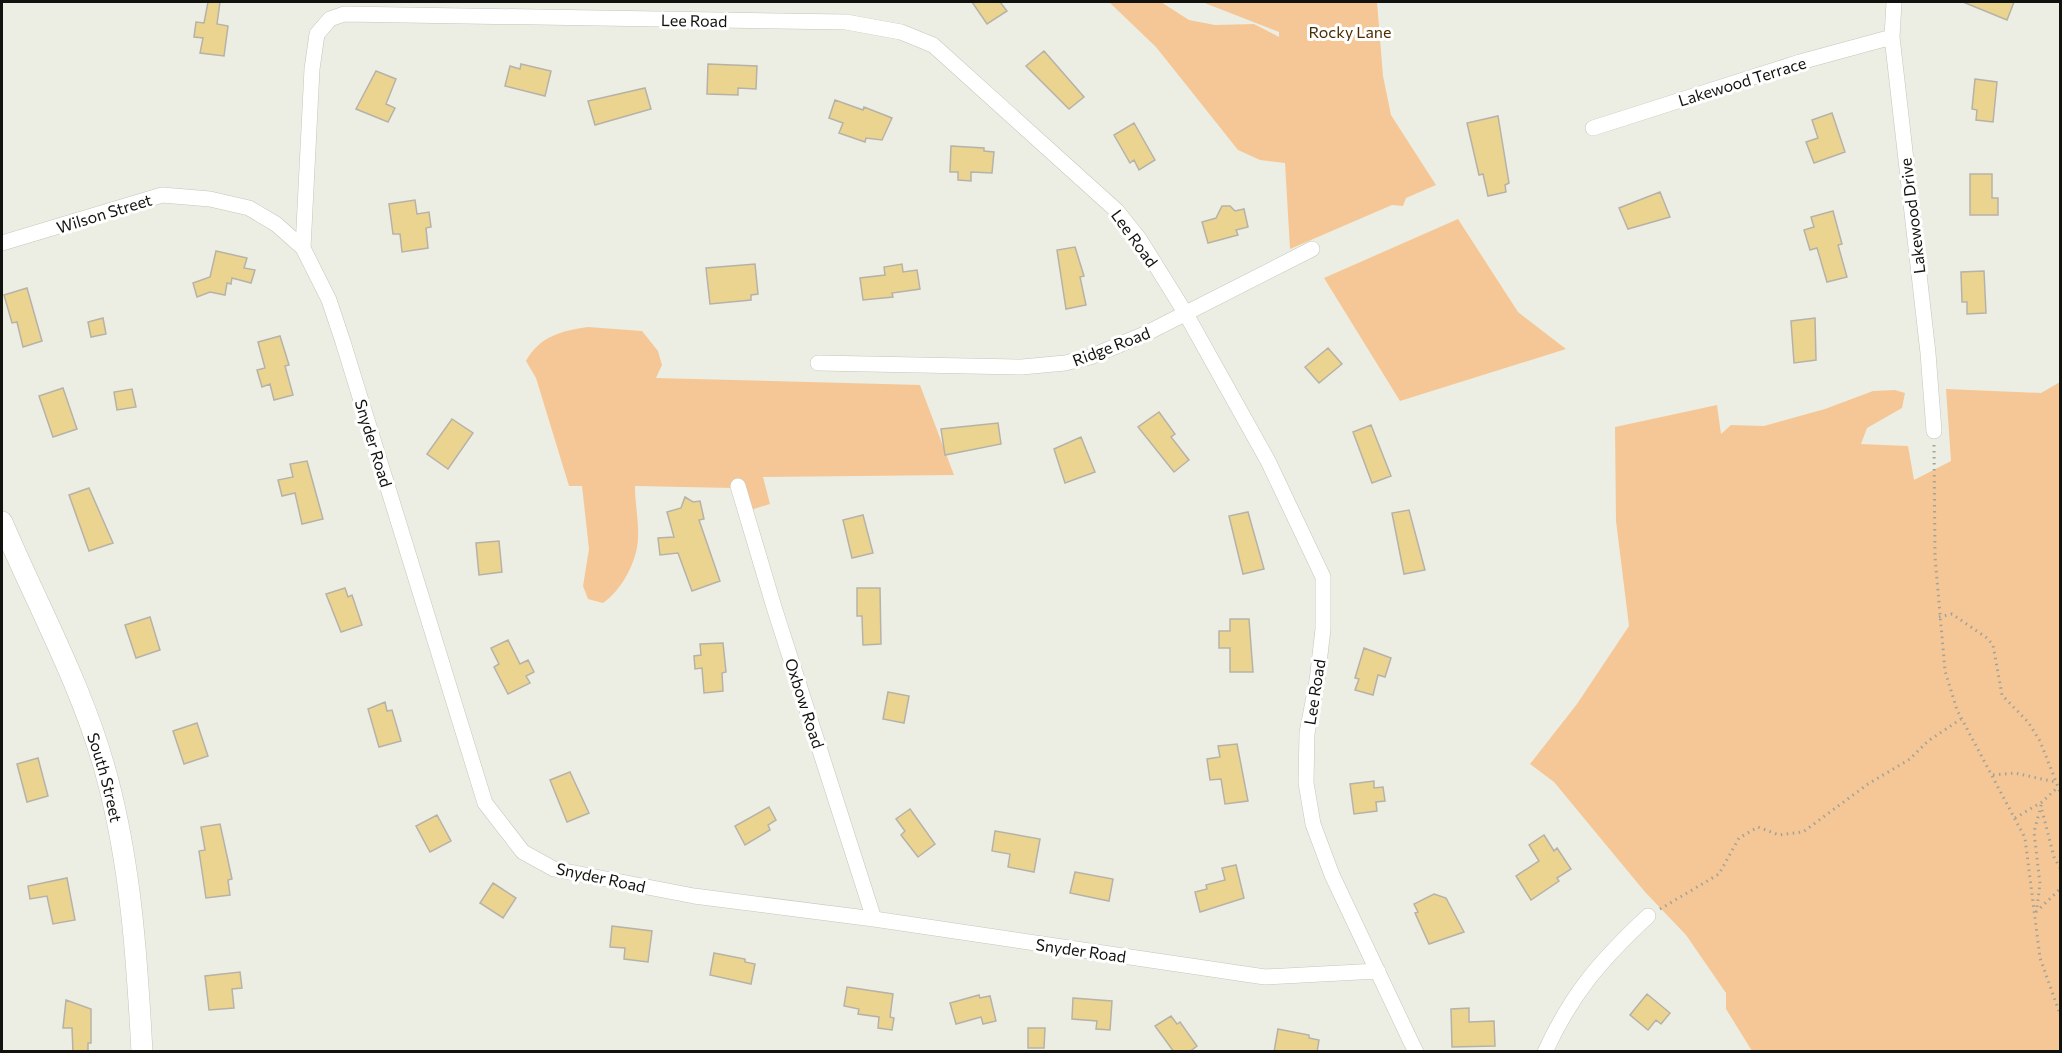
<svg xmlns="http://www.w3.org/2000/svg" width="2062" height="1053" font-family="Commissioner,sans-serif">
<rect width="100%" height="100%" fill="#eceee3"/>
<path fill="#f5c796" d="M1109,2H1161L1189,20L1215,25L1254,24L1279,37V32L1202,2H1377L1383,76L1391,115L1436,185L1406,198L1403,206L1392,205L1290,249L1285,163L1260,160L1238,150L1156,47Z
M1458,219L1518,312L1566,349L1400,401L1324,278Z
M588,327L642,331L658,351L662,365L656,378L920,385L954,475L763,477L770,504L741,513L733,488L635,486C635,504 639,521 638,539C637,562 621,591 603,603L588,599L583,586L589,549L582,486H569L536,378L526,361C540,336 561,331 588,327Z
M2060,382V1051H1752L1726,1009V993L1686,935L1645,892L1554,782L1530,764L1577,704L1629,626L1616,521L1615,427L1717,405L1721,434L1731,425L1764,426L1825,409L1873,391L1895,390L1905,393L1902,408L1867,428L1861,444L1908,446L1914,480L1951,461L1946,389L2041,393Z"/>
<path fill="#ebd490" stroke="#b6b2a8" stroke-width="1.5" d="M208,2H220L217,24L228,26L224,56L200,53L203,38L194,37L196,22L204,23Z
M972,2H1000L1007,11L987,24Z
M1963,2H2014L2007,20Z
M1044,51L1084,97L1069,109L1026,66Z
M521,64L551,71L545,96L505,86L510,66L520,69Z
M708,64L757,66L756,89L738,88V95L707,94Z
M376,71L396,79L386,104L395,108L388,122L356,109Z
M1975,79L1997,82L1993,122L1976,120L1977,110L1972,109Z
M645,88L651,109L595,125L588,101Z
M835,100L863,110L864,107L892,118L882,140L866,138L865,142L839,133L843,123L829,118Z
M1832,113L1845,152L1814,163L1806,142L1818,138L1812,120Z
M1498,116L1509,183L1505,185L1506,192L1488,196L1483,174L1479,175L1467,123Z
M1134,123L1155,160L1139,170L1134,160L1130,163L1114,135Z
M951,146L984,148V151L994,152L992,173L971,172V181L958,180V172H950Z
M1970,174H1992V198H1998V215H1970Z
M1660,192L1670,217L1628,229L1619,208Z
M415,200L417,214L429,212L431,227L426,228L428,248L402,252L400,234H393L389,204Z
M1222,206H1230L1235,211L1244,209L1248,227L1236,230L1238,235L1208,243L1202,222L1216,218Z
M1833,211L1842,244L1838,245L1847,277L1827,282L1817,248L1810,250L1804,230L1814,227L1811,217Z
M1075,247L1084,276L1080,277L1086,305L1066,309L1057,250Z
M216,251L247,258L244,268L255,270L251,283L232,278L231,284L227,283L225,295L210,292L197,297L193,283L210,277Z
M755,264L758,294L751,295V300L710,304L706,268Z
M902,264L903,272L917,270L920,289L892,293L893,297L863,300L860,278L885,275L884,267Z
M1984,271L1986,313L1967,314V302H1962L1961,272Z
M27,288L42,341L23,347L17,322L12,323L4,295Z
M103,318L106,334L91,337L88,322Z
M1815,318L1816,360L1794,363L1791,321Z
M280,336L289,365L285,366L293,395L274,400L270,384L262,387L257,370L265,368L258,342Z
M1328,348L1342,364L1319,383L1305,367Z
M63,388L77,429L53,437L39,396Z
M132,389L136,407L117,410L114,392Z
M1159,412L1175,434L1171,437L1189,460L1174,472L1138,427Z
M452,419L473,433L448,469L427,454Z
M998,423L1001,444L945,455L941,429Z
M1371,425L1391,476L1372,483L1353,432Z
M1081,437L1095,472L1065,483L1054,449Z
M307,461L323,519L302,524L295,493L282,496L278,480L293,477L290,464Z
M89,488L113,543L89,551L69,495Z
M685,497L693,502L700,501L704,519L699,520L720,581L692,591L678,553L660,555L658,538L674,537L667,512L681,508Z
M1409,510L1425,570L1404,574L1392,513Z
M1248,512L1264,569L1243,574L1229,516Z
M863,515L873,553L852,558L843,520Z
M499,541L502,572L479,575L476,543Z
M345,588L348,597L352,595L362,625L341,632L326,594Z
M857,588H880L881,644L863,645L862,616H857Z
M150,617L160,650L136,658L125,625Z
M1230,619H1249L1253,672H1230V648H1219V631H1230Z
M508,640L520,664L528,660L534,672L526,676L530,683L508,694L494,667L499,664L491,648Z
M723,643L726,672L722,673L723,691L704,693L702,668L695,669L694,656L701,655L700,644Z
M1364,648L1391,658L1385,677L1378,675L1373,695L1355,690L1359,679L1355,678Z
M888,692L909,696L904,723L883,719Z
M385,702L387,711L392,710L401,741L379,747L368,709Z
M197,723L208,756L184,764L173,731Z
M1237,744L1248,801L1225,804L1221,779L1210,780L1207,759L1220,757L1218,746Z
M38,758L48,796L27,802L17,764Z
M570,772L589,813L567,822L550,780Z
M1374,781V788L1383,787L1385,801L1376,802L1377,811L1354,814L1350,784Z
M769,807L776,820L768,825L770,830L745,845L735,826Z
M910,809L935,844L918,857L901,835L905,831L896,819Z
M437,815L451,841L430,852L416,826Z
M220,824L232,879L228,880L230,895L206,898L199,851L205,850L201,827Z
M995,831L1040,839L1034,872L1008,867L1010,854L992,851Z
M1544,835L1554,851L1557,848L1571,869L1557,878L1559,881L1531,900L1516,876L1539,861L1529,845Z
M1236,865L1244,898L1200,912L1195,892L1207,889L1206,885L1225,880L1222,868Z
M1075,872L1113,879L1109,901L1070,893Z
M67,878L75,920L53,924L47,896L30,899L28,886Z
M493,883L516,898L503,918L480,903Z
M1434,894L1446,898L1464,932L1429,944L1415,913L1418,912L1414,904Z
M612,926L652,931L648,962L624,959L625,948L610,947Z
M714,953L745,959V962L755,964L751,984L710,975Z
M240,972L242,988L232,989L234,1008L209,1010L205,976Z
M847,987L893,994L890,1017L894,1018L892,1030L878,1028L879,1017L858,1014L859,1009L844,1006Z
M1647,994L1670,1013L1661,1024L1656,1020L1648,1030L1630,1015Z
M979,995L980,998L990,996L996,1021L983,1024L981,1017L956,1024L950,1003Z
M1073,998L1112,1001L1110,1030L1096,1029L1097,1021L1072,1019Z
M66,1000L91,1009V1043H88V1052H73L72,1028H63Z
M1469,1008V1022L1494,1021L1495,1046L1452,1047L1451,1009Z
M1171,1016L1177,1024L1180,1022L1197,1046L1189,1052H1174L1155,1026Z
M1028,1028H1045L1044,1048H1028Z
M1278,1029L1309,1035V1038L1319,1040L1317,1052H1274Z"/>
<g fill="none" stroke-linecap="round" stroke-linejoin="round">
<g stroke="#c4c6bb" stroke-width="16">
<path id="minor" d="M1894,2L1892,37L1928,353L1934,431
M1593,128L1800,62L1892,37
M2,243L162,195L210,199L249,208L276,224L303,248
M818,363L1022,367L1065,363L1090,357L1145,334L1312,249
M738,486L774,607L874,919
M1378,971L1265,977L874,919L694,896L554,869L523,852L485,803L343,342L329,300L303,248L312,69L317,34L330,19L344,14L846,22L901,32L933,45L1117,211L1140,240L1186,314L1268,461L1323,577V629L1317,681L1307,733L1306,783L1313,824L1332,875L1411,1042L1416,1052
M1545,1052C1572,993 1601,960 1648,916"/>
</g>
<g stroke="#c4c6bb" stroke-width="22">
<g id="secondary">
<path id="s1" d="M2,522C38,607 83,687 107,777C131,867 137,959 142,1052"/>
</g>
</g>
<path stroke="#a1a39a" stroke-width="3" stroke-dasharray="1.5 4.5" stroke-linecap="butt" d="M1934,445L1935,557L1945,671L1957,710L2025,838L2040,958L2060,1014
M1939,617L1952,614L1987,638L1993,645L2002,695L2028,722L2040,741L2060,792
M1993,775L2015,773L2055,782
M2042,810L2054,857L2060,868
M2015,818L2042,802L2057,788
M2037,907L2040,884L2034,832L2042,802
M1660,909L1719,874L1739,838L1758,827L1779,835L1803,832L1868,784L1910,759L1928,741L1961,719
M2036,912L2060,889"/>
<use href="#minor" stroke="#fff" stroke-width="15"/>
<use href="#secondary" stroke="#fff" stroke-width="21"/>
</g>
<g text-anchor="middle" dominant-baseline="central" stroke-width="6" stroke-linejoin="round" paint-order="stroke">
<g font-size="16" fill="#11120e" stroke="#fff">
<text transform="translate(694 20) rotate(1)">Lee Road</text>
<text transform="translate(1742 81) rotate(-17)">Lakewood Terrace</text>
<text transform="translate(104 213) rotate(-17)">Wilson Street</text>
<text transform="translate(1912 216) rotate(-97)">Lakewood Drive</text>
<text transform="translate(1135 238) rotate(54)">Lee Road</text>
<text transform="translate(1111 346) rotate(-21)">Ridge Road</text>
<text transform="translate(374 443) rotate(73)">Snyder Road</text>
<text transform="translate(1314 692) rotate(-81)">Lee Road</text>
<text transform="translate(805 703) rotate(72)">Oxbow Road</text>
<text stroke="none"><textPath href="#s1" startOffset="276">South Street</textPath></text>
<text transform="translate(601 877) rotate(12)">Snyder Road</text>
<text transform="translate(1081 950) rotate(8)">Snyder Road</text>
</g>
<g font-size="16" fill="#4c2c00" stroke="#fff">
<text x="1350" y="31">Rocky Lane</text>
</g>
</g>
<rect width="2062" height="1053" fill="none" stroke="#11120e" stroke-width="6"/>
</svg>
